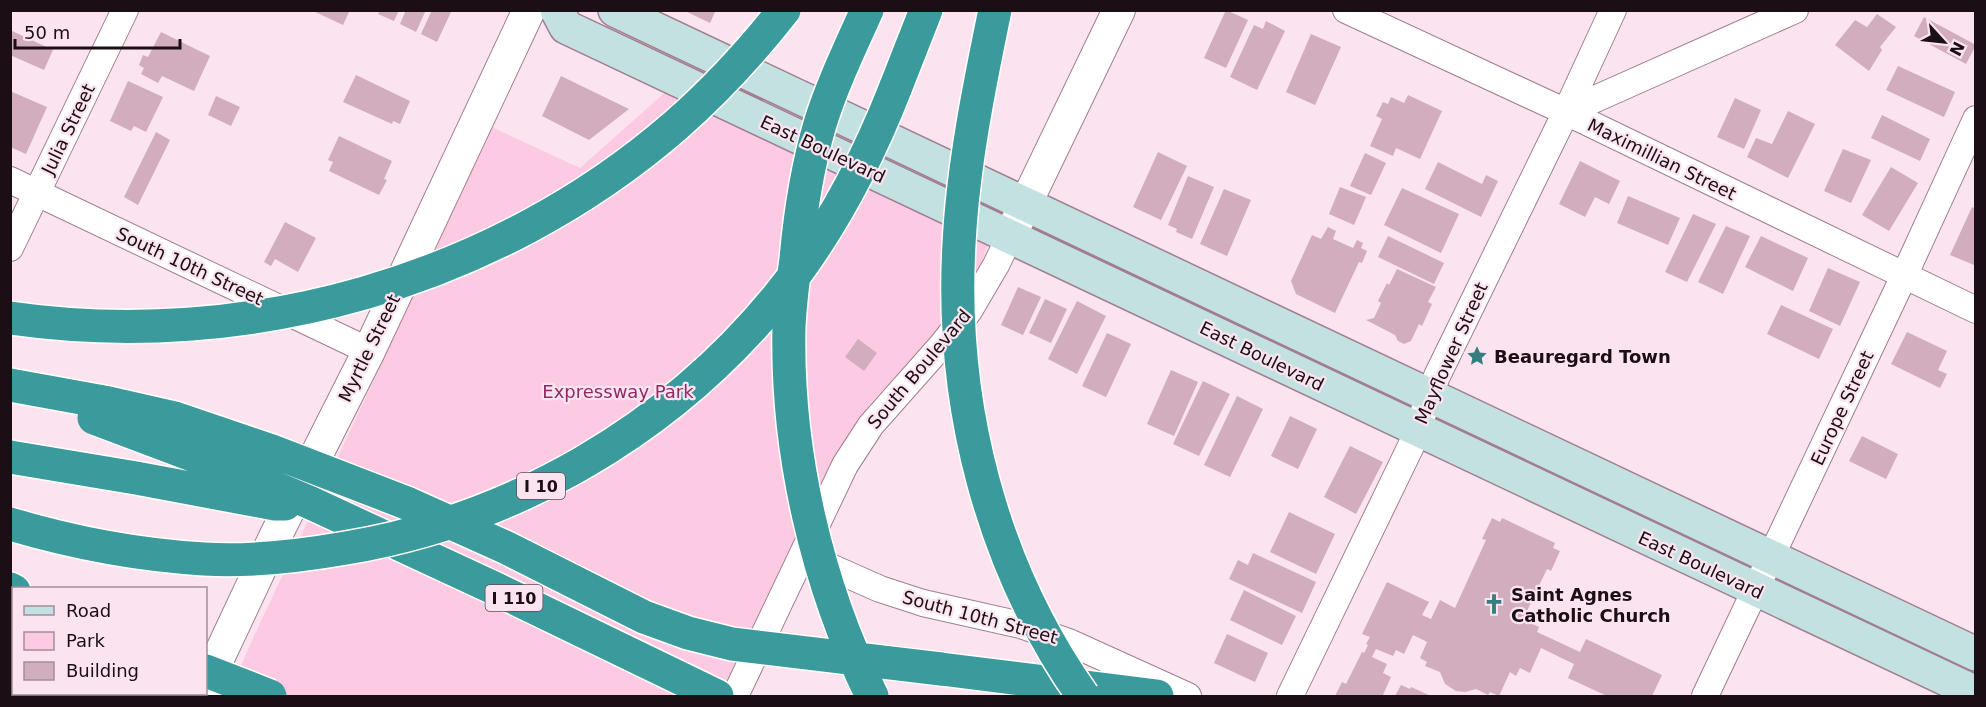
<svg xmlns="http://www.w3.org/2000/svg" width="1986" height="707" font-family="'DejaVu Sans',sans-serif">
<rect width="100%" height="100%" fill="#fbe4ef"/>
<path fill="#fdcae3" d="M671,87L988,244L981,266L968,289L936,332L871,403L849,435L724,696H229V692L255,634L492,127L580,168Z"/>
<path fill="#d1adbe" d="M311,10H350L343,25Z
M380,10H399L394,21L378,14Z
M406,10H426L416,32L400,24Z
M432,10H452L437,42L421,34Z
M683,10H716L710,23Z
M1226,10L1248,20L1226,68L1204,58Z
M1877,14L1896,27L1880,47L1882,50L1869,71L1835,45L1855,20L1867,27Z
M1924,17L1976,45L1966,64L1914,36Z
M1266,21L1285,31L1257,90L1230,77L1254,25L1263,29Z
M10,30L53,50L44,70L10,55Z
M161,32L210,56L194,91L162,76L158,83L141,74L144,68L139,65L143,55L148,57Z
M1311,34L1341,47L1315,105L1286,92Z
M1898,66L1955,92L1944,117L1886,90Z
M356,75L410,101L400,124L393,121L392,124L343,102Z
M561,76L629,109L589,140L542,116Z
M128,81L163,97L146,132L134,126L131,131L110,121Z
M10,91L47,107L26,154L10,147Z
M1408,95L1442,111L1420,159L1396,148L1393,156L1370,146L1382,119L1376,116L1383,102L1388,104L1391,97L1404,103Z
M216,96L240,107L231,126L208,115Z
M1735,98L1761,110L1744,149L1717,137Z
M1788,111L1815,124L1788,178L1747,157L1756,138L1772,144Z
M1882,115L1930,139L1920,161L1871,138Z
M156,132L170,140L138,205L124,197Z
M339,136L392,161L384,179L387,180L379,195L329,171L333,162L328,160Z
M1843,149L1871,160L1851,203L1824,191Z
M1158,152L1187,166L1161,220L1133,207Z
M1365,153L1386,163L1371,195L1350,186Z
M1580,161L1620,181L1609,204L1595,197L1585,217L1559,204Z
M1438,162L1482,184L1486,175L1498,181L1481,217L1425,189Z
M1891,167L1918,183L1889,231L1862,215Z
M1188,176L1214,187L1192,239L1176,232L1177,229L1168,225Z
M1340,187L1366,197L1354,225L1329,214Z
M1402,188L1459,214L1441,253L1384,225Z
M1224,189L1251,200L1227,256L1200,244Z
M1628,196L1680,218L1668,245L1617,223Z
M1972,207L1976,209V262L1974,265L1950,255Z
M1693,214L1716,224L1687,282L1665,272Z
M285,222L316,238L298,272L275,259L271,266L264,262Z
M1726,226L1750,236L1723,294L1698,282Z
M1328,227L1336,231L1333,239L1353,248L1357,240L1363,243L1361,248L1367,251L1362,263L1359,262L1335,313L1296,294L1291,281L1312,235L1321,239Z
M1388,236L1444,263L1434,284L1378,257Z
M1761,236L1808,258L1793,291L1745,267Z
M1828,268L1860,282L1840,326L1809,311Z
M1397,269L1436,287L1428,302L1432,304L1422,326L1419,324L1411,341L1404,344L1398,341L1395,335L1366,320L1374,318L1381,303L1378,301L1387,283L1389,285Z
M1018,287L1041,297L1023,335L1001,325Z
M1045,299L1067,309L1051,343L1029,333Z
M1077,301L1106,316L1077,374L1048,359Z
M1781,305L1833,329L1819,359L1767,334Z
M1907,332L1947,351L1938,370L1947,374L1940,388L1891,364Z
M1107,333L1131,344L1106,397L1082,386Z
M858,339L877,353L864,371L845,357Z
M1171,370L1198,382L1174,436L1147,424Z
M1203,381L1230,394L1199,456L1173,444Z
M1237,396L1263,409L1230,477L1204,465Z
M1290,416L1317,429L1298,469L1271,456Z
M1862,436L1898,454L1886,479L1849,461Z
M1350,446L1383,462L1356,514L1324,497Z
M1289,512L1335,534L1316,574L1270,552Z
M1492,518L1500,522L1502,518L1555,543L1553,548L1560,551L1551,571L1547,569L1523,619L1539,627L1537,632L1580,652L1586,639L1662,675L1652,696H1607L1568,678L1574,664L1541,648L1530,673L1520,668L1516,676L1510,672L1499,696L1490,692L1488,695L1476,689L1465,692L1456,691L1445,684L1440,672L1425,666L1427,662L1420,658L1427,642L1413,635L1404,654L1396,650L1393,656L1376,649L1372,657L1387,664L1383,673L1391,677L1383,695L1386,696H1335L1342,682L1346,684L1362,652L1364,653L1368,645L1366,644L1370,637L1362,634L1387,582L1429,602L1422,615L1431,619L1440,600L1455,608L1486,540L1482,539Z
M1253,553L1316,582L1302,613L1229,579L1238,560L1248,565Z
M1244,590L1296,616L1282,645L1230,620Z
M1227,634L1268,653L1255,682L1214,663Z
M10,660L14,661V694H82L89,696H10Z
M1401,685L1410,689L1411,687L1431,696H1395Z"/>
<g fill="none" stroke-linecap="round" stroke-linejoin="round">
<g stroke="#a07e8f" stroke-width="28">
<path id="minor" d="M1346,10L1566,112L1976,310
M1566,112L1795,10
M10,180L369,351
M10,248L125,10
M810,558L880,589L923,603L1021,625L1071,643L1188,696
M735,696L845,465L871,425L941,346L969,311L996,265L1010,236
M1290,696L1411,446L1437,376L1566,112L1613,10
M1705,696L1904,276L1976,119"/>
</g>
<g stroke="#a07e8f" stroke-width="34">
<path id="tertiary" d="M1010,236L1119,10
M206,684L275,537L369,351L529,10"/>
</g>
<g stroke="#a07e8f" stroke-width="36">
<path id="secondary" d="M557,10L566,27L1976,693
M615,10L1976,654"/>
</g>
<g stroke="#fff" stroke-width="36">
<path id="motorway" d="M895,89L926,10
M311,503L496,589L717,696
M10,589L14,591
M941,669L1157,696"/>
</g>
<use href="#minor" stroke="#fff" stroke-width="26"/>
<use href="#tertiary" stroke="#fff" stroke-width="32"/>
<use href="#secondary" stroke="#c4e1e1" stroke-width="33"/>
<use href="#motorway" stroke="#3b9a9c" stroke-width="33"/>
<g stroke="#fff" stroke-width="36" stroke-linecap="butt">
<path id="motorway-bridge" d="M867,10C850,48 832,85 820,124C807,168 800,214 796,259C793,281 790,304 789,327C786,451 817,585 872,696
M995,10C979,87 963,166 959,244C950,404 991,565 1083,696
M10,318C246,352 495,282 675,126C715,91 751,52 784,10
M10,385L109,403L175,418L269,450L409,504L507,548L644,617L688,633L732,644L941,669
M94,418L235,471L311,503
M10,457L136,478L275,504H285
M10,524C74,543 138,555 204,559C251,562 300,556 346,548C514,520 669,430 777,298C828,235 866,163 895,89
M206,671L270,696"/>
</g>
<use href="#motorway-bridge" stroke="#3b9a9c" stroke-width="33"/>
</g>
<defs>
<g id="sight-bare" transform="scale(1.62)"><path d="M0-6L1.8-2.2L6-1.7L2.9 1.2L3.7 5.4L0 3.3L-3.7 5.4L-2.9 1.2L-6-1.7L-1.8-2.2Z" fill="#357e80" stroke="#fbe4ef" stroke-width="2.5" paint-order="stroke"/></g>
<g id="church-bare" transform="scale(1.62)"><path d="M-1.2-6h2.4v3.5h3.3v2.4h-3.3V6h-2.4V-.1h-3.3v-2.4h3.3Z" fill="#357e80" stroke="#fbe4ef" stroke-width="2.5" paint-order="stroke"/></g>
</defs>
<g fill-rule="evenodd">
<use href="#sight-bare" x="1477" y="356"/>
<use href="#church-bare" x="1494" y="604"/>
</g>
<g text-anchor="middle" dominant-baseline="central" stroke-width="4.5" stroke-linejoin="round" paint-order="stroke">
<g fill="#fbe4ef" stroke="#5e4e56" stroke-width="1.5">
<rect x="517" y="473" width="48" height="26" rx="4.5"/>
<rect x="485.5" y="585" width="57" height="26" rx="4.5"/>
</g>
<g font-size="16" font-weight="bold" fill="#1b0e15">
<text x="541" y="486">I 10</text>
<text x="514" y="598">I 110</text>
</g>
<g font-size="18" fill="#1b0e15" stroke="#fbe4ef">
<text transform="translate(68 129) rotate(-64)">Julia Street</text>
<text transform="translate(823 149) rotate(25)">East Boulevard</text>
<text transform="translate(1662 159) rotate(26)">Maximillian Street</text>
<text transform="translate(190 266) rotate(25)">South 10th Street</text>
<text transform="translate(369 348) rotate(-64)">Myrtle Street</text>
<text transform="translate(1451 353) rotate(-66)">Mayflower Street</text>
<text transform="translate(1262 356) rotate(26)">East Boulevard</text>
<text transform="translate(919 369) rotate(-50)">South Boulevard</text>
<text transform="translate(1842 408) rotate(-65)">Europe Street</text>
<text transform="translate(1701 565) rotate(25)">East Boulevard</text>
<text transform="translate(980 617) rotate(15)">South 10th Street</text>
</g>
<g font-size="18" font-weight="bold" fill="#1b0e15" stroke="#fbe4ef" text-anchor="start">
<text x="1494" y="356">Beauregard Town</text>
<text x="1511" y="594">Saint Agnes<tspan x="1511" dy="21">Catholic Church</tspan></text>
</g>
<g font-size="18" fill="#8e2a65" stroke="#fbe4ef">
<text x="618" y="391">Expressway Park</text>
</g>
</g>
<rect width="1986" height="707" fill="none" stroke="#1b0e15" stroke-width="24"/>
<rect x="12" y="587" width="195" height="108" fill="#fbe4ef" stroke="#a18e98" stroke-width="1.5"/>
<rect x="24" y="606" width="30" height="9" fill="#c4e1e1" stroke="#a18e98" stroke-width="1.5"/>
<text x="66" y="617" font-size="18" fill="#1b0e15">Road</text>
<rect x="24" y="632" width="30" height="18" fill="#fdcae3" stroke="#a18e98" stroke-width="1.5"/>
<text x="66" y="647" font-size="18" fill="#1b0e15">Park</text>
<rect x="24" y="662" width="30" height="18" fill="#d1adbe" stroke="#a18e98" stroke-width="1.5"/>
<text x="66" y="677" font-size="18" fill="#1b0e15">Building</text>
<g transform="translate(1944 42) rotate(117)" stroke="#fbe4ef" stroke-width="4.5" paint-order="stroke">
<path d="M0-4.5L10 22L0 15L-10 22Z" fill="#1b0e15"/>
<text y="-9" font-size="16" font-weight="bold" text-anchor="middle" fill="#1b0e15">N</text>
</g>
<path d="M15 39v9h165v-9" fill="none" stroke="#1b0e15" stroke-width="3"/>
<text x="24" y="39" font-size="18" fill="#1b0e15" stroke="#fbe4ef" stroke-width="4.5" paint-order="stroke">50 m</text>
</svg>
